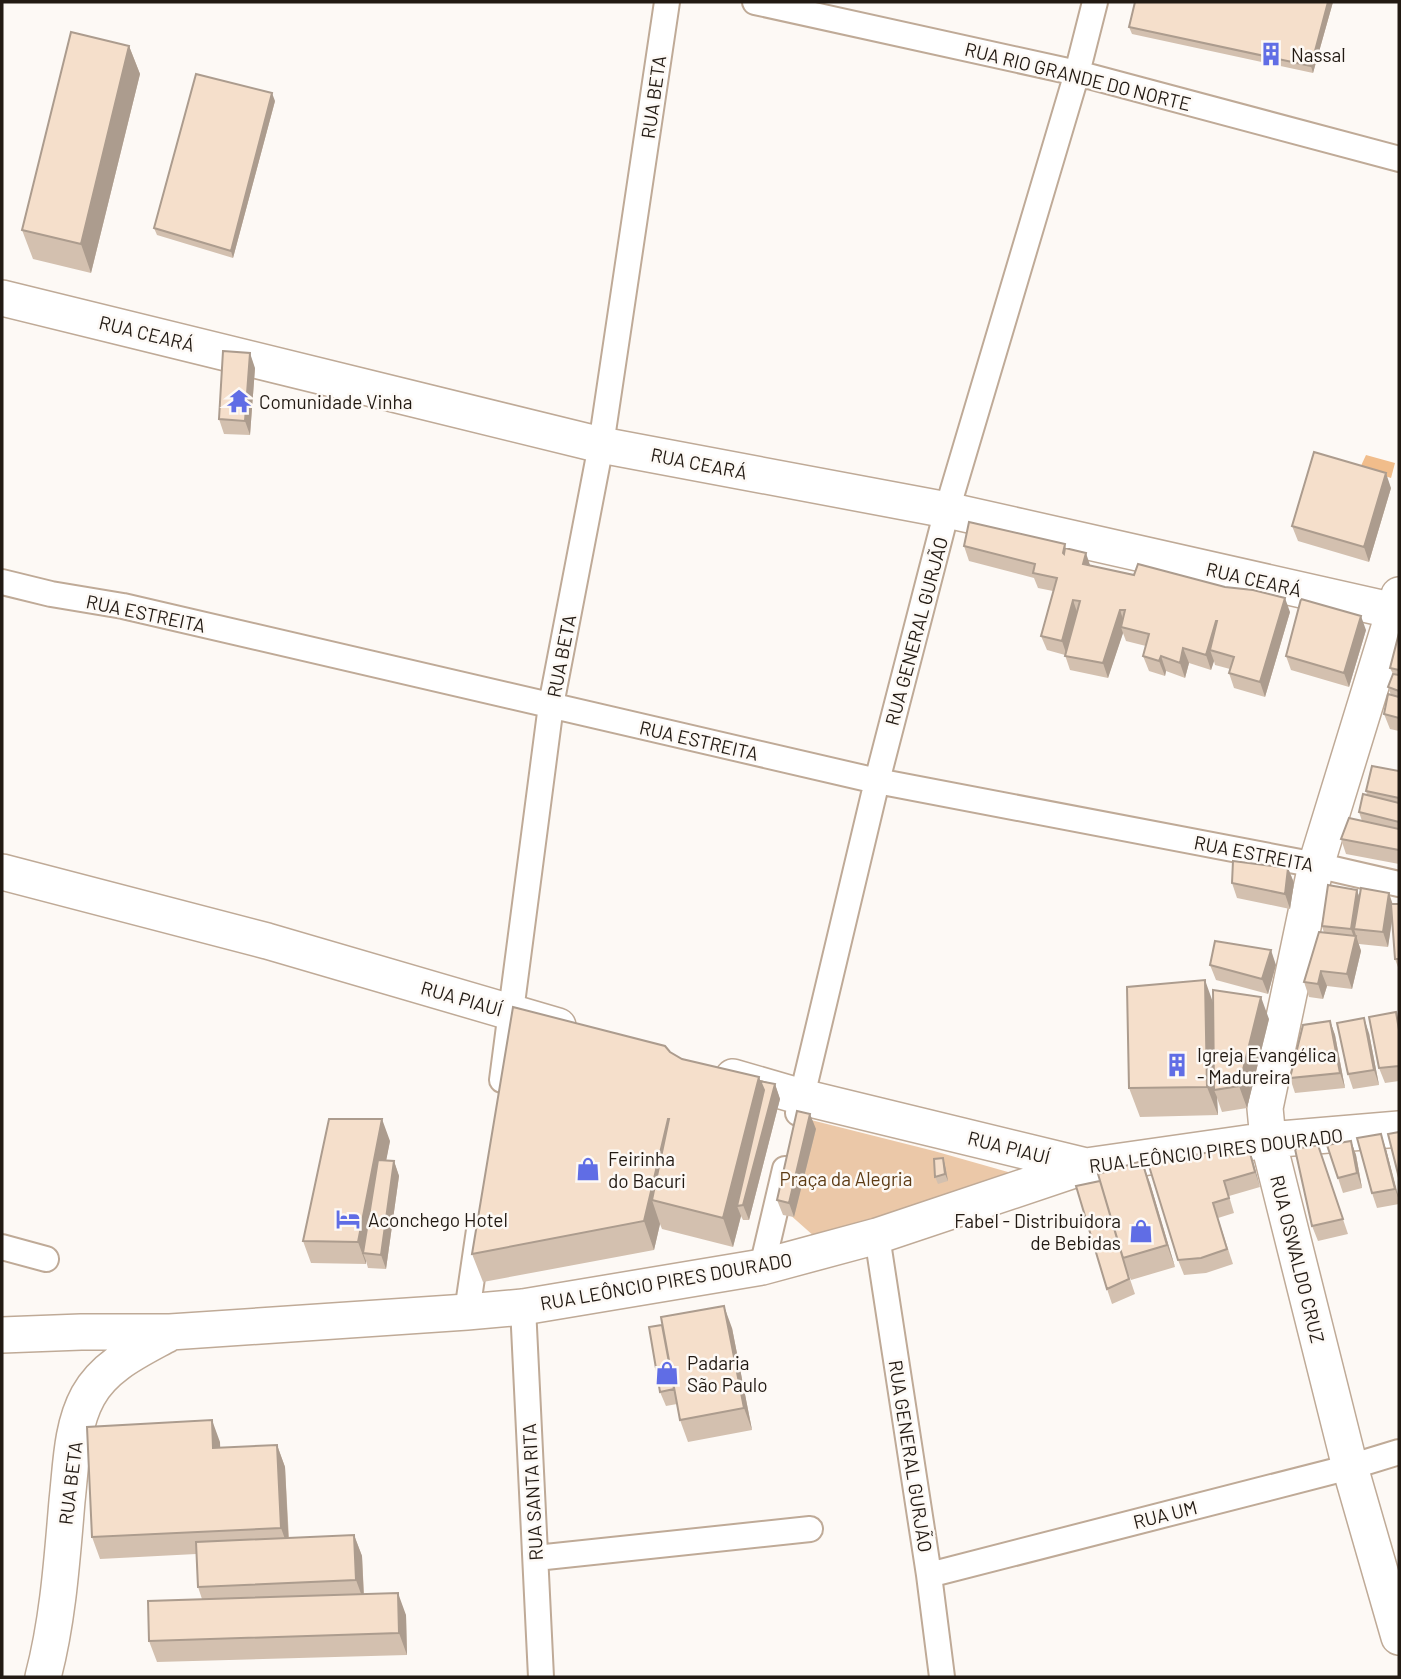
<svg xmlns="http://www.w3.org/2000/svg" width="1401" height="1679" font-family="Barlow,sans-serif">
<rect width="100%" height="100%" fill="#fdf9f5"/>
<path fill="#ebc8a8" d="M811,1120L934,1151L1015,1174L815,1237L788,1213Z"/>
<path fill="#f1bd8b" d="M1366,455L1395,463L1391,478L1360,468Z"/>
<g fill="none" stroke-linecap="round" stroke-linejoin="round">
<g stroke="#bfaa97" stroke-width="28">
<path id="street" d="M755,2L1077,73L1399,159
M2,582L51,594L123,606L877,781L1316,865L1399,884
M502,1080L551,705L601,445L667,2
M798,1113L877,781L947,510L1077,73L1095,2
M877,1236L929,1575L942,1677
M2,1247L46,1259
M762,1267L785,1169
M523,1307L541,1677
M467,1312L479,1230
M536,1558L810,1529
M929,1575L1350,1467L1399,1452"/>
</g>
<g stroke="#bfaa97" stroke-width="38">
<path id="secondary" d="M2,298L601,445L947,510L1399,612
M1399,595L1316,865L1265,1108L1268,1140L1350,1467L1399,1637
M2,872L267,941L558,1026
M733,1077L802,1097L1086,1166
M2,1335L81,1332H170L467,1312L523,1307L762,1267L877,1236L1086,1166L1268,1140L1399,1129
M43,1677C58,1620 62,1560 67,1501C71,1466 71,1427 88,1396C105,1365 139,1350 168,1334"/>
</g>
<use href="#street" stroke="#fff" stroke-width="24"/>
<use href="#secondary" stroke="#fff" stroke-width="35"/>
</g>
<path fill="#d3c0af" d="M1135,2H1333L1313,73L1132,34L1129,27Z
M129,46L140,74L91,273L33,259L22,230Z
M275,101L233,258L157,235L154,228Z
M255,368L250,435L224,434L219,419Z
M1391,488L1369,562L1298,541L1292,526Z
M1065,544L1066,548L1090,566L1290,612L1265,697L1234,688L1229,673L1230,669L1215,665L1214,661L1211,670L1189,663L1185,678L1166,671L1165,676L1149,671L1143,656L1146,646L1126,641L1123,633L1108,678L1070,670L1065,655L1047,650L1041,636L1053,591L1038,588L1034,578L969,561L964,546Z
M1366,630L1349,687L1291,670L1286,656Z
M1399,633V731L1390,729L1384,714L1391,695L1388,687L1393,674L1390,668Z
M1399,771V864L1346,854L1341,839L1362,821L1359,812L1367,795L1366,791Z
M1288,868L1294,883L1290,909L1237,898L1232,883Z
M1357,890L1359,897L1393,904H1399V970L1395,959L1392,918L1388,947L1359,944L1357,938L1361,951L1352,989L1327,986L1323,999L1309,997L1304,982L1324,933L1322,926Z
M1210,965H1276L1268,994L1216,980Z
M1213,1003L1269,1019L1247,1108L1222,1112L1217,1098L1218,1115L1140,1117L1129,1088Z
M1396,1012L1399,1021V1081L1385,1083L1379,1068Z
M1330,1021L1335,1035L1345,1088L1295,1093L1290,1078Z
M1369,1033L1379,1085L1353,1089L1348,1074Z
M670,1052L682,1059L775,1084L780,1099L749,1220H743L741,1216L733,1247L662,1229L660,1224L654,1250L483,1282L472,1254Z
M816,1129L794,1217L783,1215L777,1200Z
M390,1141L386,1160L394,1161L399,1176L386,1269L368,1268L366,1261V1264L311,1263L303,1241Z
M1351,1141L1356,1155L1362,1188L1343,1193L1338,1178Z
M1247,1142L1260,1187L1229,1196L1234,1213L1218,1218L1233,1264L1206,1273L1184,1275L1178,1260L1215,1151Z
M1318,1145L1348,1234L1318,1241L1312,1226Z
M1386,1149L1399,1198V1204L1377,1208L1372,1193Z
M943,1158L945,1165L948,1181L938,1184L935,1177Z
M1150,1183L1175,1267L1131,1280L1128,1273L1135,1294L1112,1304L1107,1289Z
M732,1328L752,1430L688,1442L680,1420L677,1404L666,1406L660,1392Z
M220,1442V1448L277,1445L285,1467L289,1538L354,1535L362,1556L364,1594L406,1615L407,1655L157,1662L149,1641L202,1599L198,1587L196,1554L100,1559L92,1537Z"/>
<path fill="#ac9c8e" d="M1328,2H1333L1313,73L1311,66Z
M129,46L140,74L91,273L81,244Z
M272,93L275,101L233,258L231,251Z
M250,353L255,368L250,435L245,421Z
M1386,473L1391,488L1369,562L1364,547Z
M1086,553L1091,568L1083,564Z
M1285,598L1290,612L1265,697L1260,682Z
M1073,600L1078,615L1067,656L1062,641Z
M1120,610L1125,625L1121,627L1123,633L1108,678L1103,663Z
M1361,616L1366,630L1349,687L1344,673Z
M1216,621L1221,635L1210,650L1214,661L1211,670L1206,655Z
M1183,648L1189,663L1185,678L1180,663Z
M1161,656L1166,671L1165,676L1159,661Z
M1288,868L1294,883L1290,909L1285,894Z
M1357,890L1362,905L1354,929L1361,951L1352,989L1347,974L1355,940L1351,929Z
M1389,893L1394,908L1388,947L1383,932Z
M1271,950L1276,965L1268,994L1262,979Z
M1321,971L1327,986L1323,999L1318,984Z
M1205,980L1215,1008L1214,1090L1217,1097L1218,1115L1207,1087Z
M1261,997L1269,1019L1247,1108L1239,1086Z
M1364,1018L1369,1033L1379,1085L1374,1070Z
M1330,1021L1335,1035L1345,1088L1340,1073Z
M759,1077L769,1105L775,1084L780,1099L749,1220L743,1205L737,1206L741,1216L733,1247L723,1218Z
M810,1114L816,1129L794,1217L789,1203Z
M382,1119L390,1141L368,1254L363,1253L366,1261V1264L358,1242Z
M668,1119L679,1148L652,1200L660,1224L654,1250L644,1221Z
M1381,1134L1386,1149L1399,1200L1395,1189Z
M1351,1141L1356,1155L1362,1188L1357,1173Z
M1247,1142L1252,1157L1260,1187L1255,1172Z
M943,1158L945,1165L948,1181L945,1174Z
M394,1161L399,1176L386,1269L381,1255Z
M1142,1161L1150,1183L1175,1267L1167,1245Z
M724,1306L732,1328L752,1430L744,1408Z
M212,1420L220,1442L221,1470L213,1448Z
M277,1445L285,1467L289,1550L281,1528Z
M354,1535L362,1556L364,1602L356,1580Z
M398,1593L406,1615L407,1655L399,1633Z"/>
<path fill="#f5dfcb" stroke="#ac9c8e" stroke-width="2" d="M1135,2H1328L1311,66L1129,27Z
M71,32L129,46L81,244L22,230Z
M196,74L272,93L231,251L154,228Z
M223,351L250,353L245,421L219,419Z
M1314,452L1386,473L1364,547L1292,526Z
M969,522L1065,544L1063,553L1064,554L1065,548L1086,553L1083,564L1134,575L1138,564L1225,587L1253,590L1285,598L1260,682L1229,673L1234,657L1210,650L1217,621H1216L1206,655L1183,648L1180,663L1161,656L1159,661L1143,656L1149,634L1121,627L1125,610H1120L1103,663L1065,656L1080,601L1073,600L1062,641L1041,636L1057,578L1033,573L1035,564L964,546Z
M1301,599L1361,616L1344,673L1286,656Z
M1399,633V670L1390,668Z
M1393,674L1399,675V691L1388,687Z
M1388,694L1399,697V718L1384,714Z
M1372,766L1399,771V798L1366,791Z
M1363,794L1399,803V822L1359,812Z
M1349,818L1399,829V850L1341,839Z
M1233,861L1288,868L1285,894L1232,883Z
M1328,885L1357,890L1351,929L1322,926Z
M1361,888L1389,893L1383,932L1354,929Z
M1391,904H1399V959H1395Z
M1319,932L1356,936L1347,974L1321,971L1318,984L1304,982Z
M1215,941L1271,950L1262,979L1210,965Z
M1205,980L1207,1087L1129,1088L1127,987Z
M1213,990L1261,997L1239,1086L1214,1090Z
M513,1007L665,1046L670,1052L682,1059L759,1077L723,1218L652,1200L669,1119H668L644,1221L472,1254Z
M1396,1012L1399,1030V1066L1379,1068L1369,1017Z
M1364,1018L1374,1070L1348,1074L1337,1023Z
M1330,1021L1340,1073L1290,1078L1303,1025Z
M760,1081L775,1084L743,1205L737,1206L764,1090Z
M797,1111L810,1114L789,1203L777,1200Z
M329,1119H382L358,1242L303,1241Z
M1399,1132V1178L1388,1134Z
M1381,1134L1395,1189L1372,1193L1357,1138Z
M1351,1141L1357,1173L1338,1178L1327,1145Z
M1247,1142L1255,1172L1224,1181L1229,1198L1213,1203L1227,1249L1201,1258L1178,1260L1149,1166L1170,1160L1215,1151Z
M1318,1145L1343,1219L1312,1226L1295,1149Z
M943,1158L945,1174L935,1177L934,1159Z
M378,1160L394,1161L381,1255L363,1253Z
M1142,1161L1167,1245L1123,1258L1098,1174Z
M1100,1181L1129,1279L1107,1289L1076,1186Z
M724,1306L744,1408L680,1420L661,1317Z
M662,1325L674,1389L660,1392L649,1327Z
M212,1420L213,1448L277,1445L281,1528L92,1537L87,1427Z
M354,1535L356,1580L198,1587L196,1542Z
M398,1593L399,1633L149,1641L148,1601Z"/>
<defs>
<g id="building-bare" transform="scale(1.89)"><path d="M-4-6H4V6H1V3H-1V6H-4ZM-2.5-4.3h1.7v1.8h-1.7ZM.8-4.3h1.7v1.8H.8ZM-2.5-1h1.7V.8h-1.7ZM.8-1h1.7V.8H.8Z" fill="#606de5" stroke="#fdf9f5" stroke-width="2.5" paint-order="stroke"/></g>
<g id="temple-bare" transform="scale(1.89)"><path d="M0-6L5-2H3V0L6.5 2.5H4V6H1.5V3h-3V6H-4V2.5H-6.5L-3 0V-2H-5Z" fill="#606de5" stroke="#fdf9f5" stroke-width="2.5" paint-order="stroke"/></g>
<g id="shop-bare" transform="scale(1.89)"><path d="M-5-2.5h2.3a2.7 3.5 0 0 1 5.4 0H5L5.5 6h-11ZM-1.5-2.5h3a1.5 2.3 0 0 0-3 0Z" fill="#606de5" stroke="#fdf9f5" stroke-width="2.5" paint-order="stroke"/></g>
<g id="hotel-bare" transform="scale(1.89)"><path d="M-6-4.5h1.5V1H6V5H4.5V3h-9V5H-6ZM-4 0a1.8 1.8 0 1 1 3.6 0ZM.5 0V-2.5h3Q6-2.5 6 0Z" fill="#606de5" stroke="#fdf9f5" stroke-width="2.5" paint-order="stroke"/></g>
</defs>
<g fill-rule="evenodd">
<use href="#building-bare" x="1271" y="54"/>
<use href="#temple-bare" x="239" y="401"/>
<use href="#building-bare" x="1177" y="1065"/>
<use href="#shop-bare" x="588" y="1169"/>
<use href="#hotel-bare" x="348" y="1219"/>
<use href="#shop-bare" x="1141" y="1231"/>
<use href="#shop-bare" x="667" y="1373"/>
</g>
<g text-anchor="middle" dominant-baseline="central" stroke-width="5" stroke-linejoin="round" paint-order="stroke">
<g font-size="19" fill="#221a13" stroke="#fdf9f5" text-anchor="start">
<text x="1291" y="54">Nassal</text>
<text x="259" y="401">Comunidade Vinha</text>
<text x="1197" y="1054">Igreja Evangélica<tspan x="1197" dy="22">- Madureira</tspan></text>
<text x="608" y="1158">Feirinha<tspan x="608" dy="22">do Bacuri</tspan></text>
<text x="368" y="1219">Aconchego Hotel</text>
<text x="1121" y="1220" text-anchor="end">Fabel - Distribuidora<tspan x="1121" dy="22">de Bebidas</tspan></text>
<text x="687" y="1362">Padaria<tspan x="687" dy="22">São Paulo</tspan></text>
</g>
<g font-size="19" fill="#221a13" stroke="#fdf9f5">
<text transform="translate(1078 76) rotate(14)">RUA RIO GRANDE DO NORTE</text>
<text transform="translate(653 97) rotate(-82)">RUA BETA</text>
<text transform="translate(147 333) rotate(14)">RUA CEARÁ</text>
<text transform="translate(699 463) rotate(11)">RUA CEARÁ</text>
<text transform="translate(1254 579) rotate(13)">RUA CEARÁ</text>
<text transform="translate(146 613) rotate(12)">RUA ESTREITA</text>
<text transform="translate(916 631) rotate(-75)">RUA GENERAL GURJÃO</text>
<text transform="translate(561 656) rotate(-79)">RUA BETA</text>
<text transform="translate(699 740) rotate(13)">RUA ESTREITA</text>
<text transform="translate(1254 853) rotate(11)">RUA ESTREITA</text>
<text transform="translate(462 998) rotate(16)">RUA PIAUÍ</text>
<text transform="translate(1009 1147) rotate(14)">RUA PIAUÍ</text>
<text transform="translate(1216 1150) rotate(-7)">RUA LEÔNCIO PIRES DOURADO</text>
<text transform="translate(1298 1259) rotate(76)">RUA OSWALDO CRUZ</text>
<text transform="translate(666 1281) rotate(-10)">RUA LEÔNCIO PIRES DOURADO</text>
<text transform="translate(911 1456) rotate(81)">RUA GENERAL GURJÃO</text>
<text transform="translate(70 1483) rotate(-83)">RUA BETA</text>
<text transform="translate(532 1492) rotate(-93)">RUA SANTA RITA</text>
<text transform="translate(1165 1514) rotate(-14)">RUA UM</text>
</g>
<g font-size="19" fill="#5d3b15" stroke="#fdf9f5">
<text x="846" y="1178">Praça da Alegria</text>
</g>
</g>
<rect width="1401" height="1679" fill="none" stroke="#221a13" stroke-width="7"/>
</svg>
